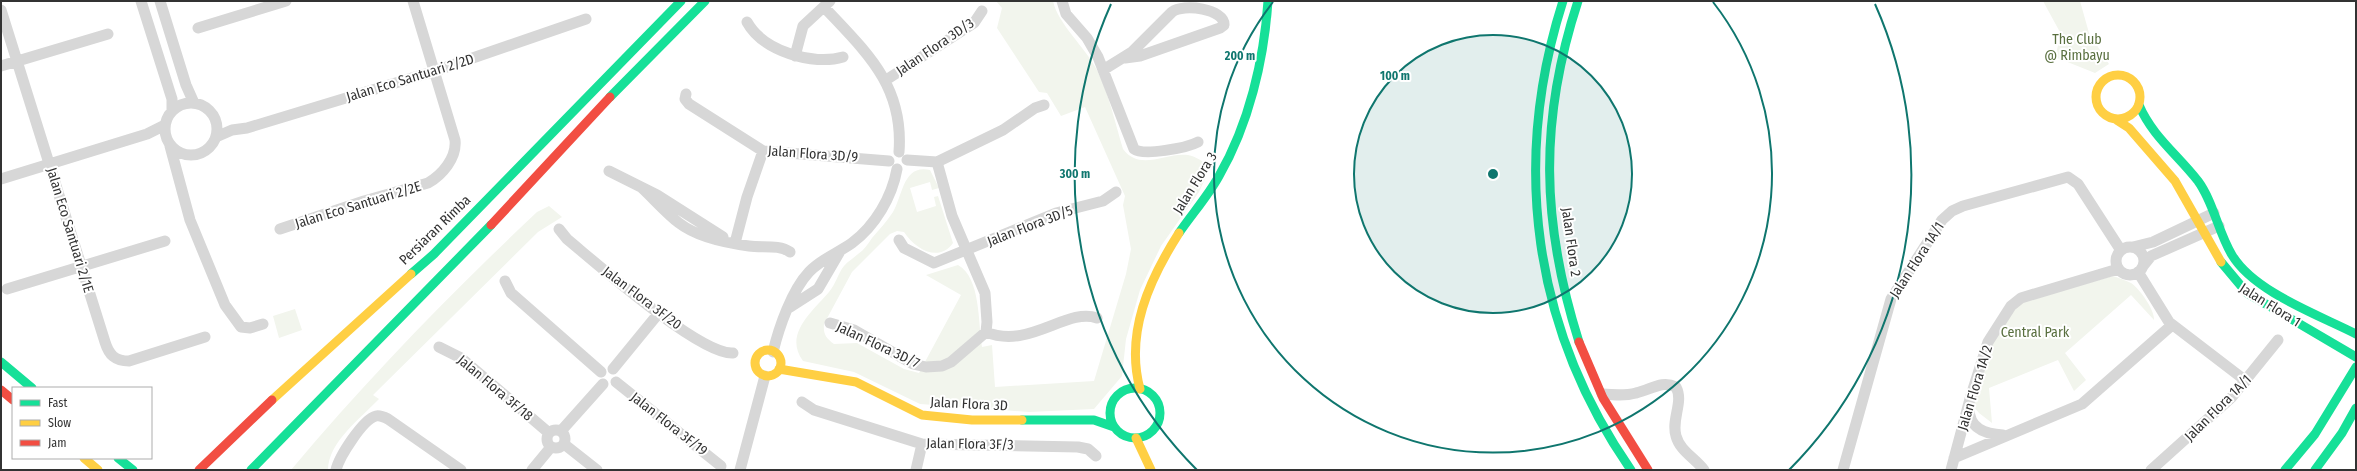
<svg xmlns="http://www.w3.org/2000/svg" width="2357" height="471" font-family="'Fira Sans Condensed',sans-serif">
<rect width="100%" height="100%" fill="#fff"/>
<path fill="#f2f5ed" d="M996,1H1053C1058,24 1085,47 1097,70C1109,94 1115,123 1123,149C1140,172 1166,152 1188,155C1196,156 1204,163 1211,166L1199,192L1161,246L1140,290L1126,339L1122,376L1094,409L1029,412L920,404L854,372L803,361C783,334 813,311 829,292C836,284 838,273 844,266C848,261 854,258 858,254C864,250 868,244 872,238C879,230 887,221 893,212C903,195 903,164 930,170L939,188L932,190L930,182L910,188L917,212L936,206L934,197L938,196L953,243C939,263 915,249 904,232L897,231L890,234L852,272L824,324C823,334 826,338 834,344L857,343L904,369L919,373L961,295L926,275L958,265C981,278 978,323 982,347L992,345L995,387L1094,381L1126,274L1131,249L1123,205L1125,196L1085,107L1061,116L1047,93L1039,92L997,28L1002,8Z
M2043,1H2080L2089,33L2109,64L2095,73L2055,57L2061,34Z
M549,206L562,217L538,232L373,395L379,399C361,418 328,442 328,470H291C369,377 449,295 537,212Z
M2113,276C2119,278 2125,280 2131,283C2139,288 2155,310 2154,320L2131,295L2065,353L2086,380L2074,391L2058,360L1989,388L1992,423L1979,413L1974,407L1973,395L1988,343L2010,306Z
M295,309L302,330L279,338L273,316Z"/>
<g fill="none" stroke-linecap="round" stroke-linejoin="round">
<path stroke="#d7d7d7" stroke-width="11" d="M141,1L172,99V110
M160,1L186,85L194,103
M1062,1L1066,14L1087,38L1098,57L1134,149C1143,156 1187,148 1198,142
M824,7C866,52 904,85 899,152
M1,10L105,342C109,355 115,361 129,361L205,337
M747,22C763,51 813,66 843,57
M198,28L286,1
M795,56L803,26L830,1
M1,66L108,34
M1103,70L1132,52L1172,12C1183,3 1225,9 1224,25L1220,28L1140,56L1125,58
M886,80L974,23L982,11
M686,94L685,99L689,104L763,151L889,161
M165 129a26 26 0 1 1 52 0a26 26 0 1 1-52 0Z
M216,137L232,130L247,128L435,71L586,19
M170,146L190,220L225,305L241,327L250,328L263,324
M937,162L1003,130L1035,108L1044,105
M609,171L657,195L723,237
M1,179L147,134L165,125
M641,187C654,199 666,213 679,223C697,237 726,243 749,246C762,248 779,244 790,252
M280,229L364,201L428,183C442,175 457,158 455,140L413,1
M559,229L567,239C596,263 700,355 733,353
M899,240L904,248L934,263L1056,213L1103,201L1116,192
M735,243L747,197L763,151
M2116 261a14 14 0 1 1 28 0a14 14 0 1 1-28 0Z
M2133,247L2153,242L2214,213
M2143,266L2151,256L2219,226
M2138,272L2169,322L2246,381
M505,281L511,293L601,372
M7,289L165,241
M790,307L818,289L839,253
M830,323L854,330L913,364L926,367L942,366L951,362L986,332L987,322L985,293L952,216L937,162L907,160
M986,332C1029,350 1067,307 1097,318
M439,347L461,358L549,433
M773,352C779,327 792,290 809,272C821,259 838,253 852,243C875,226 892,197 897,169
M613,369L658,314
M616,382L721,466
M1602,394C1614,395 1625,396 1636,393C1651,390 1661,380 1676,387C1684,402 1671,419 1676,436C1680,451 1695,458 1704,470
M802,402L814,410L922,444L1078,447L1088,449L1096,456
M1969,408C1969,429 1985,434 2003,435
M547 439a9 9 0 1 1 18 0a9 9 0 1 1-18 0Z
M561,431L603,384
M564,444L597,470
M1954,458L2082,404L2172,325
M336,470C339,457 363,419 376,416C380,415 384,417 388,419L461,470
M532,470L551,447
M740,470L765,376
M916,470L922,444
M1843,470L1891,299L1942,220L1952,211L1963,206L2068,177L2078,184L2120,249
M1951,470L1970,399L1988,342L2011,306L2021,298L2118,269
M2151,470L2231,398L2278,340"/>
<path stroke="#16e098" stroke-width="9" d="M1563,1C1511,164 1533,329 1631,470
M1578,1C1539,120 1541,222 1579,342
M610,97L705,1
M2139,105C2152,136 2178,155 2198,181C2214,203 2218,232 2232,255C2254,292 2319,315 2356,334
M1179,233C1192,214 1208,196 1219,176C1249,124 1264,60 1268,1
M2221,262L2247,293L2356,357
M411,274L434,254L681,1
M1,362L32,388
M1110 413a25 25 0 1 1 50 0a25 25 0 1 1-50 0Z
M1022,420H1094L1114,427
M118,458L133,470
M251,470L491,225
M2285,470L2315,434L2356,367
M2315,470L2342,433L2356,408"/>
<path stroke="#ffcf43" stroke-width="9" d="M2096 97a22 22 0 1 1 44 0a22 22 0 1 1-44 0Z
M2115,119L2129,128L2175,181L2221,262
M755 363a13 13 0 1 1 26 0a13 13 0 1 1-26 0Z
M779,369L856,382L922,415L972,420H1022
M1140,389C1125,333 1149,280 1179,233
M272,400L411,274
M1136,438L1151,470
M84,458L98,470"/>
<path stroke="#f24e42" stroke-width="9" d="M491,225L610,97
M1579,342L1603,398L1648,470
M1,390L13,400
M199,470L272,400"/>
</g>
<circle cx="1493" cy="174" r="139" fill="#0f766e" fill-opacity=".12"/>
<g fill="none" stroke="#0f766e" stroke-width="2">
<circle cx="1493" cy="174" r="139"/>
<path d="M1713 2A279 279 0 1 1 1273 2"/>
<path d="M1197 470A418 418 0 0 1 1111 4M1875 4A418 418 0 0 1 1789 470"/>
</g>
<g text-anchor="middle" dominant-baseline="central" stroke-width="4" stroke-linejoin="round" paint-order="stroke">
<g font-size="14" fill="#596f3f" stroke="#fff">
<text x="2077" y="39">The Club<tspan x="2077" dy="16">@ Rimbayu</tspan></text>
<text x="2035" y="332">Central Park</text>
</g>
<g font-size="14" fill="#333" stroke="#fff">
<text transform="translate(935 47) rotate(-34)">Jalan Flora 3D/3</text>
<text transform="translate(410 78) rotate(-17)">Jalan Eco Santuari 2/2D</text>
<text transform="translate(813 154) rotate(4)">Jalan Flora 3D/9</text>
<text transform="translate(1195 183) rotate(-58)">Jalan Flora 3</text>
<text transform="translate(358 205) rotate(-17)">Jalan Eco Santuari 2/2E</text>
<text transform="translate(1030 226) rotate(-21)">Jalan Flora 3D/5</text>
<text transform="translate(70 230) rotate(73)">Jalan Eco Santuari 2/1E</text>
<text transform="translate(435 230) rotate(-44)">Persiaran Rimba</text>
<text transform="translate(1571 242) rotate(82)">Jalan Flora 2</text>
<text transform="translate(1917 260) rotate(-57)">Jalan Flora 1A/1</text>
<text transform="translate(642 298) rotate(37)">Jalan Flora 3F/20</text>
<text transform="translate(2270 305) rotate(32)">Jalan Flora 1</text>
<text transform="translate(878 345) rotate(25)">Jalan Flora 3D/7</text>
<text transform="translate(495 388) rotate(40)">Jalan Flora 3F/18</text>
<text transform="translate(1975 388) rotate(-73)">Jalan Flora 1A/2</text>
<text transform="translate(969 404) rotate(3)">Jalan Flora 3D</text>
<text transform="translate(2218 408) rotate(-45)">Jalan Flora 1A/1</text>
<text transform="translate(669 424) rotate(38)">Jalan Flora 3F/19</text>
<text transform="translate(970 444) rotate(1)">Jalan Flora 3F/3</text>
</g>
</g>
<circle cx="1493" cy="174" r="6" fill="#0f766e" stroke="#fff" stroke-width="2"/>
<g font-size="12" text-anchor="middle" font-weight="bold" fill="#0f766e" stroke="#fff" stroke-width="4" stroke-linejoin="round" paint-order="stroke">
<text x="1240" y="60">200 m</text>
<text x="1395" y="80">100 m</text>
<text x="1075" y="178">300 m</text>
</g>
<rect width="2357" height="471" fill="none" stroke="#333333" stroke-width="4"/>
<rect x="12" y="387" width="140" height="72" fill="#ffffff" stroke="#adadad"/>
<rect x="20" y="400" width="20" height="6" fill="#16e098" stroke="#adadad"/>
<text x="48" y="407" font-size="12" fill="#333333">Fast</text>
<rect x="20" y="420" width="20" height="6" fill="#ffcf43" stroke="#adadad"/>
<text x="48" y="427" font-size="12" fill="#333333">Slow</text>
<rect x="20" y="440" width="20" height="6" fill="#f24e42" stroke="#adadad"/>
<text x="48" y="447" font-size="12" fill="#333333">Jam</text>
</svg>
